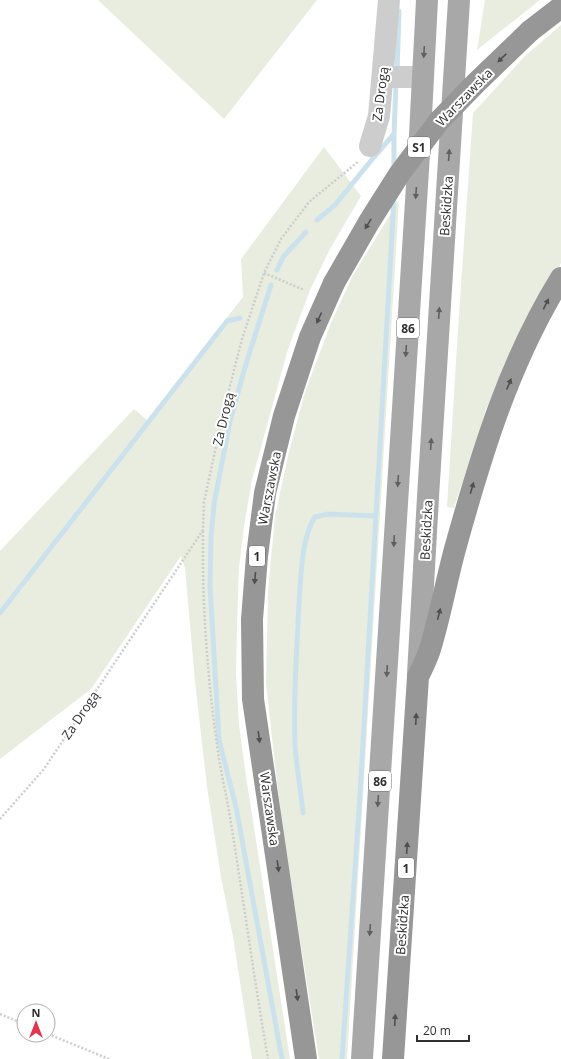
<svg xmlns="http://www.w3.org/2000/svg" width="561" height="1059" font-family="'Open Sans',sans-serif">
<rect width="100%" height="100%" fill="#fff"/>
<path fill="#e8eddf" d="M98,0H317L224,119Z
M485,0H540L477,50Z
M561,25V263L535,306L486,409L454,508L447,507L458,329L473,113L525,56Z
M324,147L361,196L330,249L310,290L288,349L252,480L244,526L239,568L237,624L236,673L239,725L246,776L290,1059H252L233,937L221,877L207,787L195,681L185,568L181,556L91,689L0,759V551L134,409L147,420L243,297L241,259Z
M399,200L347,1059H319L282,826L266,684L268,592L275,516L289,452L305,392L331,323L352,277Z"/>
<g fill="none" stroke-linecap="round" stroke-linejoin="round">
<path stroke="#cbe2ed" stroke-width="5" d="M397,73L399,11
M394,168V134
M317,220L335,205L374,157L394,134L396,83
M277,270L283,257L306,232
M271,285L246,364L230,421L214,504L211,537L210,586L219,740L236,807L282,1059
M0,613L227,321L240,318
M303,813C301,790 296,767 295,743C293,697 297,650 299,603C301,578 301,538 315,517L328,514L376,516
M342,1059L360,795L394,198"/>
<path stroke="#cdcdcd" stroke-width="2.5" stroke-dasharray="2 2" stroke-linecap="butt" d="M264,273L304,290
M203,531C202,602 207,674 217,745C220,769 226,793 230,817C243,897 254,978 268,1059
M0,819L44,769L203,530L204,502L225,405L242,339L264,273L281,239L309,202L359,161
M0,1014L24,1024
M48,1034L109,1059"/>
<path stroke="#cdcdcd" stroke-width="22" d="M383,77H423
M370,146L379,116L389,0"/>
<path stroke="#a8a8a8" stroke-width="22" d="M418,674L428,497L459,0
M362,1059L419,154L427,0"/>
<path stroke="#979797" stroke-width="22" d="M530,31L561,7
M306,1059L253,699L252,619L257,556L265,493L284,416L310,337L334,283
M393,1059L418,677C422,668 427,659 430,649C440,617 446,582 455,549C481,455 509,362 561,278"/>
<path stroke="#979797" stroke-width="22" d="M334,283L369,222L400,173L439,121L476,83L530,31"/>
</g>
<defs><path id="oneway-solid" d="M-6-.8H1V-3.2L6.5 0L1 3.2V.8H-6Z"/></defs>
<g fill="#606060">
<use href="#oneway-solid" transform="translate(424 52) rotate(93)"/>
<use href="#oneway-solid" transform="translate(449 155) rotate(-86)"/>
<use href="#oneway-solid" transform="translate(416 193) rotate(94)"/>
<use href="#oneway-solid" transform="translate(439 313) rotate(-86)"/>
<use href="#oneway-solid" transform="translate(406 351) rotate(94)"/>
<use href="#oneway-solid" transform="translate(431 444) rotate(-86)"/>
<use href="#oneway-solid" transform="translate(398 481) rotate(94)"/>
<use href="#oneway-solid" transform="translate(394 541) rotate(93)"/>
<use href="#oneway-solid" transform="translate(387 671) rotate(93)"/>
<use href="#oneway-solid" transform="translate(378 801) rotate(94)"/>
<use href="#oneway-solid" transform="translate(370 930) rotate(94)"/>
</g>
<g fill="#4f4f4f">
<use href="#oneway-solid" transform="translate(502 58) rotate(136)"/>
<use href="#oneway-solid" transform="translate(368 224) rotate(121)"/>
<use href="#oneway-solid" transform="translate(546 304) rotate(-63)"/>
<use href="#oneway-solid" transform="translate(319 318) rotate(114)"/>
<use href="#oneway-solid" transform="translate(509 384) rotate(-67)"/>
<use href="#oneway-solid" transform="translate(472 488) rotate(-74)"/>
<use href="#oneway-solid" transform="translate(255 578) rotate(95)"/>
<use href="#oneway-solid" transform="translate(439 614) rotate(-76)"/>
<use href="#oneway-solid" transform="translate(416 719) rotate(-87)"/>
<use href="#oneway-solid" transform="translate(259 737) rotate(82)"/>
<use href="#oneway-solid" transform="translate(407 848) rotate(-86)"/>
<use href="#oneway-solid" transform="translate(278 866) rotate(82)"/>
<use href="#oneway-solid" transform="translate(297 995) rotate(82)"/>
<use href="#oneway-solid" transform="translate(395 1020) rotate(-87)"/>
</g>
<g text-anchor="middle" dominant-baseline="central" stroke-width="4" stroke-linejoin="round" paint-order="stroke">
<g fill="#fff" stroke="#6e6e6e" stroke-width="1">
<rect x="408" y="137" width="22" height="20" rx="3"/>
<rect x="397" y="318" width="22" height="20" rx="3"/>
<rect x="249" y="546" width="16" height="20" rx="3"/>
<rect x="369" y="771" width="22" height="20" rx="3"/>
<rect x="398" y="858" width="16" height="20" rx="3"/>
</g>
<g font-size="12" font-weight="bold" fill="#303030">
<text x="419" y="147">S1</text>
<text x="408" y="328">86</text>
<text x="257" y="556">1</text>
<text x="380" y="781">86</text>
<text x="406" y="868">1</text>
</g>
<g font-size="13" fill="#303030" stroke="#fff">
<text transform="translate(380 94) rotate(-83)">Za Drogą</text>
<text transform="translate(464 97) rotate(-46)">Warszawska</text>
<text transform="translate(446 206) rotate(-86)">Beskidzka</text>
<text transform="translate(223 419) rotate(-77)">Za Drogą</text>
<text transform="translate(269 488) rotate(-79)">Warszawska</text>
<text transform="translate(426 530) rotate(-87)">Beskidzka</text>
<text transform="translate(80 715) rotate(-56)">Za Drogą</text>
<text transform="translate(270 809) rotate(82)">Warszawska</text>
<text transform="translate(402 925) rotate(-86)">Beskidzka</text>
</g>
</g>
<g transform="translate(36 1023)"><circle r="19" fill="#ffffff" stroke="#acacac"/>
<path d="M0-3L7 15L0 10L-7 15Z" fill="#e5344f"/>
<text y="-6" font-size="11" font-weight="bold" text-anchor="middle" fill="#303030">N</text>
</g>
<path d="M417 1035v6h52v-6" fill="none" stroke="#303030" stroke-width="2"/>
<text x="423" y="1035" font-size="12" fill="#303030" stroke="#ffffff" stroke-width="3" paint-order="stroke">20 m</text>
</svg>
